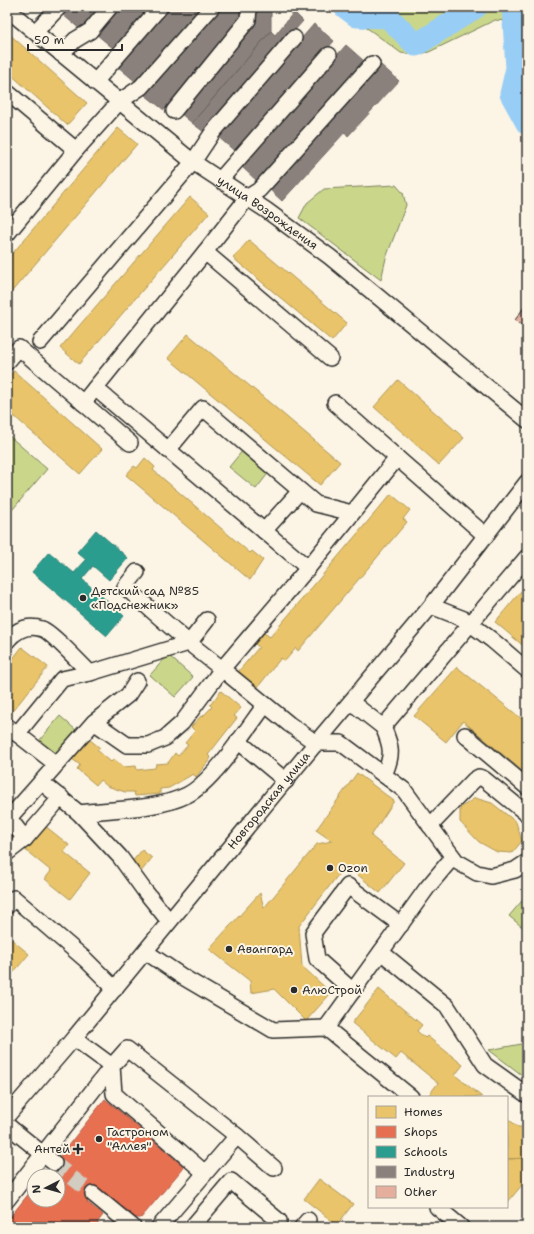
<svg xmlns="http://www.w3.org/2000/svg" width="534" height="1234" font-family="'Shantell Sans',sans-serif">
<rect width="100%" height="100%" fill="#fcf5e5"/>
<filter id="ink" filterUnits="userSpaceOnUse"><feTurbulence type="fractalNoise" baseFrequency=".025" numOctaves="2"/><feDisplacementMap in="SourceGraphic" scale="8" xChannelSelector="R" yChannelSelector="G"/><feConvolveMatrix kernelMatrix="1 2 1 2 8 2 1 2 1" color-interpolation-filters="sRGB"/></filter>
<g filter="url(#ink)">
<path fill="#cad78b" stroke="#7a815b" d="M330,7H527V23L495,20L429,52L414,55L401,53L370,30Z
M396,185L403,193L406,205L386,258L381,280L299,218L307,203L324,189Z
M7,434L47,469L7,516Z
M243,450L270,471L256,489L229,467Z
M168,655L193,677L175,697L150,675Z
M60,716L77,731L55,755L39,741Z
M527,895V931L509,916Z
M527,1043V1069L522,1075L489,1050Z"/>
<path fill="#e9c46a" stroke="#b09657" d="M7,32L87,103L67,125L7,71Z
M118,128L137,144L8,296L7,260Z
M190,197L209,213L79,364L60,348Z
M249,240L347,323L332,341L233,258Z
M188,334L340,462L320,485L168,358Z
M14,371L102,449L80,474L7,410V379Z
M398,380L464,438L439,465L374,407Z
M145,458L155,467L153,470L250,553L252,551L263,560L250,580L126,475L134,466L137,468Z
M391,494L410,510L403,519L407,522L298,651L296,648L285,661L281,658L257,688L238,672L259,647L255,644L264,633L270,637Z
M527,584V649L495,622Z
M22,647L48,667L7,718V666Z
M457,667L527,723V775L463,721L446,742L414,716Z
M221,691L241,708L234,716L237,718L208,755L211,758L196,777L193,774L169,788L160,789V794L135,796L134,792H125L107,786L100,780L96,785L77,769L80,765L72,759L89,739L100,748L97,750L111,762L114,759L123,767L136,766L137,770L155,768L156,764L168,763L175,753L178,756L188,745L185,743L195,731L191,727L201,716L202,717L212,707L210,705Z
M357,773L394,801L371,836L404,863L380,893L347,866L338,875L299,926L302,966L331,993L306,1021L274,989L251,993L250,981L209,949L260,893L264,908L317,844L332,841L316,830Z
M475,798L492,803L516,822L522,841L512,853L497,852L479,842L460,822V808Z
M44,825L69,845L64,852L90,873L70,899L45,879L51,871L24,849Z
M142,850L152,858L140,873L130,864Z
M11,939L29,954L7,980V943Z
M379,989L422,1025L417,1031L425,1038L427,1036L463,1065L455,1075L482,1097H429L428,1096L438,1083L401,1053L396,1059L352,1023Z
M507,1118L518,1127H527V1158L507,1159Z
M527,1158V1179L507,1203V1159Z
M319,1179L353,1204L337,1225L304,1199Z"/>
<path fill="#e76f51" stroke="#af5b46" d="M105,1099L184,1167L141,1218H127L95,1192L87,1202L103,1215L97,1223L103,1227H7V1221L34,1187V1200H58V1176H44Z"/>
<path fill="#2a9d8f" stroke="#2a7b71" d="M96,530L128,558L109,580L93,566L82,579L124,616L107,636L32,572L49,552L74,573L86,560L77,552Z"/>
<path fill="#8a817c" stroke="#6e6764" d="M68,7H101L81,30L62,14Z
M120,7H151L114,49L96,34Z
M169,7H203L136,82L117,66Z
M219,7H241L240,19L164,110L145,95Z
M257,7H271V31L192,123L180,113L256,21Z
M294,12L303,21L204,132L192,123L271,31L275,35Z
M314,24L334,41L237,153L217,136Z
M346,45L364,61L258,182L240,165Z
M381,65L399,81L348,136L345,132L282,201L268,188Z"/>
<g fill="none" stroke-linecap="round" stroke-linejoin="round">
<path stroke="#98cdf6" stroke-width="23" d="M345,7L357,16L388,17L416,45L476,7
M513,7L517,68L511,94L527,123"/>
</g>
<path fill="#e6af9d" stroke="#2b2b2b" d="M525,306L527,307V329L515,320Z"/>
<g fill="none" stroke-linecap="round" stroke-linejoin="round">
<path stroke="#d2cdc0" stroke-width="15" stroke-dasharray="15 8" stroke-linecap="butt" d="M54,1163L93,1194"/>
<g stroke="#2b2b2b" stroke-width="18">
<g id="minor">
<path id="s1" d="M7,9L193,162L266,210L330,257L527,420"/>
<path d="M35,32L59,7"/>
<path d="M61,54L75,40L90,31L110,7"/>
<path d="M95,82L160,7"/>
<path d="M7,92L76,150L119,102L141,87L212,7"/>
<path d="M174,111L248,20L249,7"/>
<path d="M220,180L329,55"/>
<path d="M7,234L76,150"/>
<path d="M40,342L193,162L213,132L294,38"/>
<path d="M330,358L205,252L248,197L259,190L372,64"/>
<path d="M7,362L19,348L130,443"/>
<path d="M95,388L308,568"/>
<path d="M83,403L205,252"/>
<path d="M335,403L486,536"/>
<path d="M168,450L203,408L316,504L352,513"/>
<path d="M397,458L308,568L222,669L289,724L316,743H341L404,790L456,861L477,873L491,876L515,870L527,862"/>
<path d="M264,531L300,491"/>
<path d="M137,572L125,587L189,643"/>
<path d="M431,606L464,619L492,640L527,670"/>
<path d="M7,641C16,630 27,624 42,629C50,631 82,665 90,673L189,643"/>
<path d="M351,702L383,727L527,557"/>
<path d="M94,722L128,695L137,681"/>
<path d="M7,726L56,764"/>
<path d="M383,727C392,747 393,755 384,775"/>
<path d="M17,734L62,679L90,673"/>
<path d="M465,735L527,787"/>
<path d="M238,741L286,781"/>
<path d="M79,813C112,809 157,810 187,795C213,782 247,729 265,705"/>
<path d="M7,816L9,818L41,782"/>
<path d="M9,818L25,839"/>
<path d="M430,826L474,780L479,777L484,779L527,814"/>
<path d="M7,853L25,839L61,797"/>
<path d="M7,906L14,898L86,960L115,989"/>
<path d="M169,921L144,890L120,857L79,813L41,782L94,722L127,745H148L165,738L182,723L222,669L189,643L207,620"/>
<path d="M146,952L183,977L273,1030L326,1028L411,1097"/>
<path d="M381,952L447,1006L485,1065L527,1095"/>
<path d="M353,991L317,959L313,933L348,886L401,925"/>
<path d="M326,1028L427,888L453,857"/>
<path id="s2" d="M7,1116L74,1038L316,743L431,606L527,482"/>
<path d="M7,1125L54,1163"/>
<path d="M205,1173L114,1094L112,1066L127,1049L237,1136"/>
<path d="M93,1194L133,1227"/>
<path d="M7,1200L112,1066L74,1038"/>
<path d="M437,1207L461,1227"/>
<path d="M159,1227L237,1136L274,1168"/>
<path d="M192,1227L231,1181L279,1221L274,1227"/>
<path d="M302,1227L308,1220"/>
</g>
</g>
<use href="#minor" stroke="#fcf5e5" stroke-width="15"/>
</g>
</g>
<g fill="#2b2b2b" stroke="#fcf5e5" stroke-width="1.5">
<circle cx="83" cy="598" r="4"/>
<circle cx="330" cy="868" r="4"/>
<circle cx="229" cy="949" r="4"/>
<circle cx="294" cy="990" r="4"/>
<circle cx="99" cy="1139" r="4"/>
<path d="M76 1143h4v4h4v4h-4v4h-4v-4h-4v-4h4z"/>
</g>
<g text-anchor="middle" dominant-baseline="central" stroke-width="4" stroke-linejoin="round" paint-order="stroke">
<g font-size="12" fill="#2b2b2b" stroke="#fcf5e5">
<text stroke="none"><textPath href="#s1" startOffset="331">улица Возрождения</textPath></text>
<text stroke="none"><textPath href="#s2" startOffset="410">Новгородская улица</textPath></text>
</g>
<g font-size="12" fill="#2b2b2b" stroke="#fcf5e5" text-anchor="start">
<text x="91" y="591">Детский сад №85<tspan x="91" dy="14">«Подснежник»</tspan></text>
<text x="338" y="868">Ozon</text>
<text x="237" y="949">Авангард</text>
<text x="302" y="990">АлюСтрой</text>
<text x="107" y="1132">Гастроном<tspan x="107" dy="14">"Аллея"</tspan></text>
<text x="70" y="1149" text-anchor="end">Антей</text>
</g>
</g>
<rect width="534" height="1234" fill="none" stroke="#fcf5e5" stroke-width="24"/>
<rect x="12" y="12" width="510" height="1210" fill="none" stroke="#2b2b2b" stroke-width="1.5" filter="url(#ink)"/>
<rect x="368" y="1096" width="140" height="112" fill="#fcf5e5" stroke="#a8a49b"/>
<rect x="376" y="1106" width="20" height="12" fill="#e9c46a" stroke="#a8a49b"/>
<text x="404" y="1116" font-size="12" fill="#2b2b2b">Homes</text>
<rect x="376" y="1126" width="20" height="12" fill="#e76f51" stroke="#a8a49b"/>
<text x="404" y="1136" font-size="12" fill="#2b2b2b">Shops</text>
<rect x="376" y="1146" width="20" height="12" fill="#2a9d8f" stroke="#a8a49b"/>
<text x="404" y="1156" font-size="12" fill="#2b2b2b">Schools</text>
<rect x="376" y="1166" width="20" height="12" fill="#8a817c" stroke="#a8a49b"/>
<text x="404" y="1176" font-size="12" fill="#2b2b2b">Industry</text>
<rect x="376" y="1186" width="20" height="12" fill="#e6af9d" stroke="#a8a49b"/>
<text x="404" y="1196" font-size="12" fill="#2b2b2b">Other</text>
<g transform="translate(46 1188) rotate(264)"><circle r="19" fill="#fcf5e5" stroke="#a8a49b"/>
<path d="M0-3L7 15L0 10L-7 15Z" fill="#2b2b2b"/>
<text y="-6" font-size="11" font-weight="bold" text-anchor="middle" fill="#2b2b2b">N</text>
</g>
<path d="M28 44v6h94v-6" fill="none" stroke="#2b2b2b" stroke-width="2"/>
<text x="34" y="44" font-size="12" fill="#2b2b2b" stroke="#fcf5e5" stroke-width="3" paint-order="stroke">50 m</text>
</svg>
